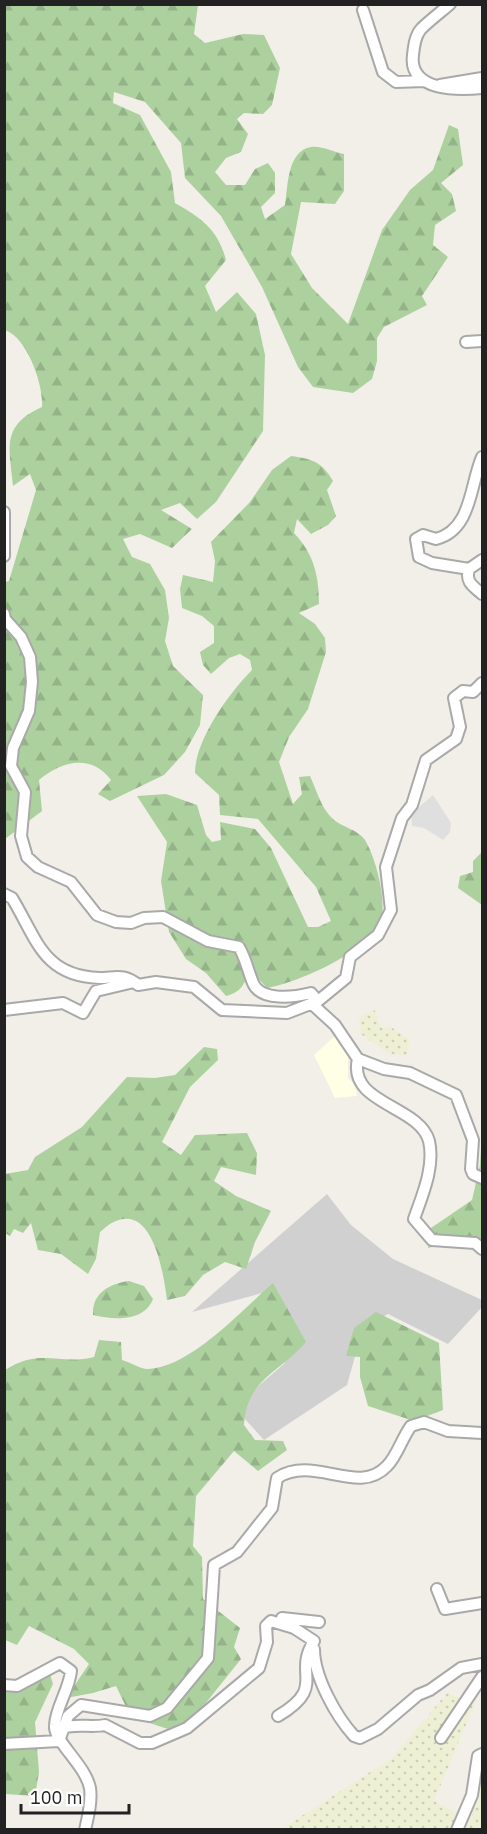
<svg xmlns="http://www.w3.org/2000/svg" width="487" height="1834" font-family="'IBM Plex Sans',sans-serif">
<defs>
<pattern id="farmland-dots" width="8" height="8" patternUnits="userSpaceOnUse" patternTransform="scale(1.5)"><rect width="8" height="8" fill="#eef0d5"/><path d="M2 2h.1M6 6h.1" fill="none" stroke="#ccceb7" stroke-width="1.8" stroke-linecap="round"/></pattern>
<pattern id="forest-firs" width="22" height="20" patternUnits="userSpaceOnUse" patternTransform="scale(1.5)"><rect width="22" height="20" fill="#add19e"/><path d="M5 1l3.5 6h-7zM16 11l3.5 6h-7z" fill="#95b388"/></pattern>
</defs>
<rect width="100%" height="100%" fill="#f2efe9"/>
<path fill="#e0dfdf" d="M433,795L451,823L450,832L443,840L424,828L412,826L411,814Z"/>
<path fill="#ffffe5" d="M337,1034L348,1052V1078L355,1085L357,1096L335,1098L314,1055Z"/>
<path fill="#d0d0d0" d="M327,1194L351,1225L393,1259L482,1300V1307L448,1344L388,1314L363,1328L347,1385L264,1440L234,1407L285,1363L262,1293L192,1312Z"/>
<path fill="url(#farmland-dots)" d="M374,1009L382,1028L389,1026L410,1039L407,1056L387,1053L361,1034L359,1018Z
M447,1693L475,1703L434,1801L471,1820L482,1777V1829L280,1830L392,1758Z"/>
<path fill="url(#forest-firs)" d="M161,4L198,5L194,34L205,43L243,34L264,35L280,68L272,105L263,114L244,113L237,119L248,134L241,152L226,158L215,172L226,185H245L255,169L268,163L275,173V193L261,207L265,219L285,205C288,186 287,151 311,147C320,145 334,152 344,154V191L335,204L301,202L291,254L312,288L348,324L382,230L410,190L433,170L449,125L458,129L463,165L441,183L452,194L456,211L435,225L433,245L448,257L422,296L427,305L384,327L377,338V361L372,379L353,393L313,387L298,367L262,287L221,216L185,178L181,143L145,102L114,92L113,103L140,115L171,172L175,203C202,218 218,230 226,260L205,286L216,312L237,292L256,314L265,355L263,431L216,502L197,519L180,503L161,510L192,529L172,548L140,534L123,539L132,557L150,564L165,590L169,618L165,641L173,666L203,695L200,725L185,752L164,775L110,801L98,794L111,780C92,754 62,760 39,780L42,811L5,839V582L9,581L36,490L30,474L13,486C9,448 1,425 42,407C44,386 27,337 5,330V5Z
M291,456C313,459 322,462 333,481L327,490L336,516L328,525L311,534L297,519L294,533C314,554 319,576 319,604L299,613L315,624L325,638L326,652L308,709L289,737L279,762L293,804L302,794L299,777L310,776C317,791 321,809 334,820C343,827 358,830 365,840C376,858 390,908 378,928C361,954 297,983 267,988L248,968C246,983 242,992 226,996L206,973L186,959L169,932L161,881L167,842L137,796L166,794L197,805L206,835L212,842L221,840L220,822L255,829L271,848L308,927H318L331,921L316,887L258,819L220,815L219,795L195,773C195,740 229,693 252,670L250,660L240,654L229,658L211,674L203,665L200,652L214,643V626L202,616L182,608L180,589L183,575L213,582L215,561L211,542L250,502L272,470Z
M482,852V905L458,888L460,876L473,872V861Z
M204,1047L217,1049L218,1060L190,1087L162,1142L181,1155L195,1135L247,1133L257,1153L256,1175L221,1167L214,1181L236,1196L271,1211L255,1242L246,1269L225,1262L203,1275L185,1296L167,1300C164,1277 154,1205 116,1221C110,1223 105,1228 100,1232L96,1259L88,1274L61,1254L38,1250L31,1223L23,1233L14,1229L10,1236L5,1233V1174L28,1170L35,1157L82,1127L127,1077L155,1078L175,1075Z
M482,1130V1246L475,1236L428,1248L431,1228L472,1200L480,1165Z
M129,1281L144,1286L153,1299C144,1322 114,1320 93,1315C92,1293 109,1284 129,1281Z
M273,1283L306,1342C279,1374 247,1378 244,1425L255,1440L283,1441L287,1450L258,1471L234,1451L196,1496L193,1546L202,1557L203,1599L240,1628L234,1647L241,1659L193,1719L171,1730L131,1717L116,1686L93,1693L66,1698L89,1664L74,1649L29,1626L17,1645L5,1640V1370C41,1347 60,1366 94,1357L99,1340L121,1342L122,1360C130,1362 140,1369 148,1369C190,1368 243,1309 273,1283Z
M376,1312L439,1343L443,1410L414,1421L368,1406L360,1377V1357L346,1356L354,1328Z
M49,1671L53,1684L35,1722L39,1772L35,1796L5,1794V1679L18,1684Z"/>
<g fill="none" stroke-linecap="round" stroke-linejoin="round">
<g stroke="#a9a9a9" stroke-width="14">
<path id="minor" d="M450,4C441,12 430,20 421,29C415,36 414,46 413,55C408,92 459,90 482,88
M363,10L383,72L396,82L425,81
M440,85L482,78
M466,342L482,341
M4,512V556
M482,560L469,569C465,582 473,586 482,594
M469,569L432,563L419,557L416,539L423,535L436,539C472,530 470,484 482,457
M4,614L5,619L21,637L30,657L32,682L29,711L13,748L11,766L25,792L21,836L27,857L38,867L71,882L97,915L116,922L131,923L144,918L163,917L208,941L239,947C246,959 248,971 253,983C261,1002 295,997 311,993L318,1001
M4,894L12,898C37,939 43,976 99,978C115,978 124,973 138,985L156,982L194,987L222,1010L287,1013L318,1001L346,978L350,957L378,935L391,910L386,867L402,818L412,805L426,760L456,739L460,727L454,698L463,691L473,692L482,683
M312,1004L335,1025L358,1059L384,1069L410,1073L456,1095L473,1140L471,1169L473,1174L482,1178
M4,1010L63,1003L83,1013L96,991L134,982
M358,1059C347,1104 419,1105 429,1141C435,1167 422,1196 414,1219L432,1240L475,1243L482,1249
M437,1589L445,1609L482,1603
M282,1618L319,1622
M311,1646L314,1649C314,1677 336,1716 354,1736L360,1738L378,1729L418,1695L430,1690L461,1668L482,1664
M4,1685L17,1686L60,1663L71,1671C69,1690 56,1707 55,1725C53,1741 85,1764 90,1788C92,1801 88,1817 85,1830
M62,1728C77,1723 90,1728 105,1725L140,1743H152L187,1728L259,1668L267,1642L266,1626L271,1621L294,1628L314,1641C292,1675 328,1686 278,1716
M441,1738L482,1677
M59,1741L68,1716L81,1705L150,1716L167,1708L208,1658L214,1565L237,1552L272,1508L277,1478C314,1454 358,1497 387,1466C397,1456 402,1438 411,1426L424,1422L448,1431L482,1433
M4,1744L59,1741
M457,1830L472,1795L478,1756L482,1754"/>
</g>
<use href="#minor" stroke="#fff" stroke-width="10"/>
</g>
<rect width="487" height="1834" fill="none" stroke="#222222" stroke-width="12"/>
<path d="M21 1804v9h108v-9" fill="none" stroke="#222222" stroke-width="3"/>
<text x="30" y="1804" font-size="18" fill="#222222" stroke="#ffffff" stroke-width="4.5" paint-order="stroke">100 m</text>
</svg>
